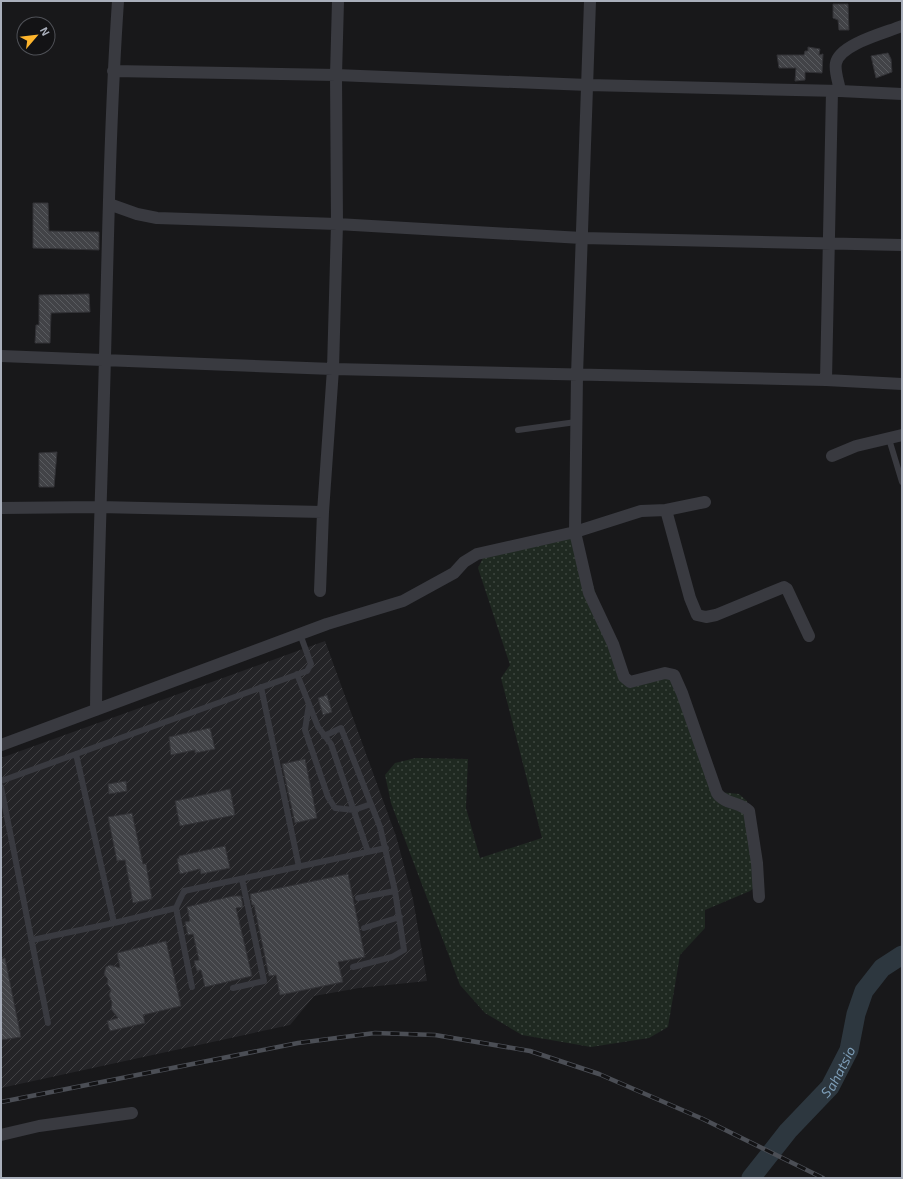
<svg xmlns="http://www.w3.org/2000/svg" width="903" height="1179" font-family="'Exo 2',sans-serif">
<defs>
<pattern id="industrial-furrows" width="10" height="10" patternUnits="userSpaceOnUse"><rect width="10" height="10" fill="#242427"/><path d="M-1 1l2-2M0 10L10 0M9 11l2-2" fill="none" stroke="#414144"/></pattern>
<pattern id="grass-dots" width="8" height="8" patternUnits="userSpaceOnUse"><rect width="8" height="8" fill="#1f2921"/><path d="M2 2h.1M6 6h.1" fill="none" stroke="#3d463f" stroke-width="1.8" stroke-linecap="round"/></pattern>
<pattern id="building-back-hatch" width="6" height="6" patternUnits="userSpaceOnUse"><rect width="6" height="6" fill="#424347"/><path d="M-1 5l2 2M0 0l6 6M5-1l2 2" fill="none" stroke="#5a5c60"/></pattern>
</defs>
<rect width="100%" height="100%" fill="#18181a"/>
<path fill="url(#industrial-furrows)" d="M325,641L396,836L413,899L427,981L359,988L314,996L290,1025L1,1088V758Z"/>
<path fill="url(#grass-dots)" d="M576,533L623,678L668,668L719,792L739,794L747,801L756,886L750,891L705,910V928L680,955L668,1027L649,1038L591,1047L522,1035L485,1013L460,985L391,803L385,775L395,763L416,758L468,759L466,808L480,858L542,838L501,678L510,665L478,568L483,558Z"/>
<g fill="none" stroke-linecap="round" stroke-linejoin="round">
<path stroke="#2d373f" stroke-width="19" id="s1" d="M751,1178L788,1131L830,1087L849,1050L856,1014L864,991L882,968L902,955"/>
</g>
<path fill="url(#building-back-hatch)" stroke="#323236" d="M833,4H848L849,30H839L838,20L833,18Z
M808,47L820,49L819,55L823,54L822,73L805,72V80L795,81L796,68H779L777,55H804L805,51H808Z
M888,53L891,59L892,72L876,78L871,56Z
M33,203H48L49,231L99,232V250L33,248Z
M89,294L90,312L51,313L50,343H35L36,325H39V295Z
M57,452L54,487H39V453Z
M327,695L332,712L323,715L318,698Z
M210,728L215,749L195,753V750L171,755L169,737Z
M305,759L317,818L295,823L282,764Z
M126,781L127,791L109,794L108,784Z
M230,789L235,815L180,826L175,801Z
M132,813L143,864H146L152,899L133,903L125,860L117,861L108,817Z
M225,846L230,868L201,874L200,869L180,874L177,859L179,858V856Z
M348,874L365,957L338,962L343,982L280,995L276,975L269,976L254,905H252L250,894Z
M233,896H241L243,907L236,908L252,976L205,987L201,970L197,971L194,961L199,960L193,934L188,935L185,922L190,921L187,907Z
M166,941L181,1006L143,1015L145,1023L110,1031L107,1021L118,1018L111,1009L112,1002L109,995L111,990L107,983L108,979L104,974L106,967L110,965L120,968L117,953Z
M5,958L21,1037L1,1040V959Z"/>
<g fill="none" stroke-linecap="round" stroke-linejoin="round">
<path stroke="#393a40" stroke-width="6" d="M518,430L576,422
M889,439L902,482
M297,674L318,727L331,744L368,852
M261,687L299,867
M309,704L305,730L328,797L335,808L354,810L371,804
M324,736L341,728L380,827L395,891L404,950L392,957L353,967
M1,781L307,671L311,664L300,634
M1,787L48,1023
M358,898L395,891
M176,908L192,987
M114,923L176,908L184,891L386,848
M364,928L400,917
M32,940L114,923L76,754
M233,988L264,981L242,879"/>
<path stroke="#393a40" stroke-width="12" d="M590,1L577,375L575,532L589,593L613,644L624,677L630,682L665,673L674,675L682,693L717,793C724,804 740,802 749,811L757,863L759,897
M113,71L336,75L588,85L840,91L902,94
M840,91C839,83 834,71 836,63C840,44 885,33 902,26
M109,204L137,214L157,218L337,224L582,238L902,245
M1,356L333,369L826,380L902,384
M826,380L832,91
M832,456L856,446L902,435
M1,508L99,507L323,512
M666,510L705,502
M320,591L323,512L333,369L337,224L336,75L338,1
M96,710C97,592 102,475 105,357C108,238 110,120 118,1
M1,745L327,624L403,601L454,573L464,562L477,554L575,532L641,511L666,510L690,598L697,615L706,617L716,615L784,587L787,589L809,636
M1,1135L39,1126L132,1113"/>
<g stroke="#4b4e55" stroke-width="4.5">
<path id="rail" d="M1,1102L298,1043L375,1033L435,1035L530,1051L599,1074L703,1119L823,1178"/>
</g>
<use href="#rail" stroke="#131315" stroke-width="3" stroke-dasharray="9" stroke-linecap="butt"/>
</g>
<g text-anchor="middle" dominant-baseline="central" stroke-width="3" stroke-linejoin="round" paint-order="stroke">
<g font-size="14" font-style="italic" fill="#7e9eb8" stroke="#131315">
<text stroke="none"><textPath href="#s1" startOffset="138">Sahatsio</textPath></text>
</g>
</g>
<rect width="903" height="1179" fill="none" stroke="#a9afbb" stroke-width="4"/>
<g transform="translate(36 36) rotate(62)"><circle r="19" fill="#131315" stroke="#4f5157"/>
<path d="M0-3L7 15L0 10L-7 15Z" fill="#feb52c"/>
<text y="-6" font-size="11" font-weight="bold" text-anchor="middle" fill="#a9afbb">N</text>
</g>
</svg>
